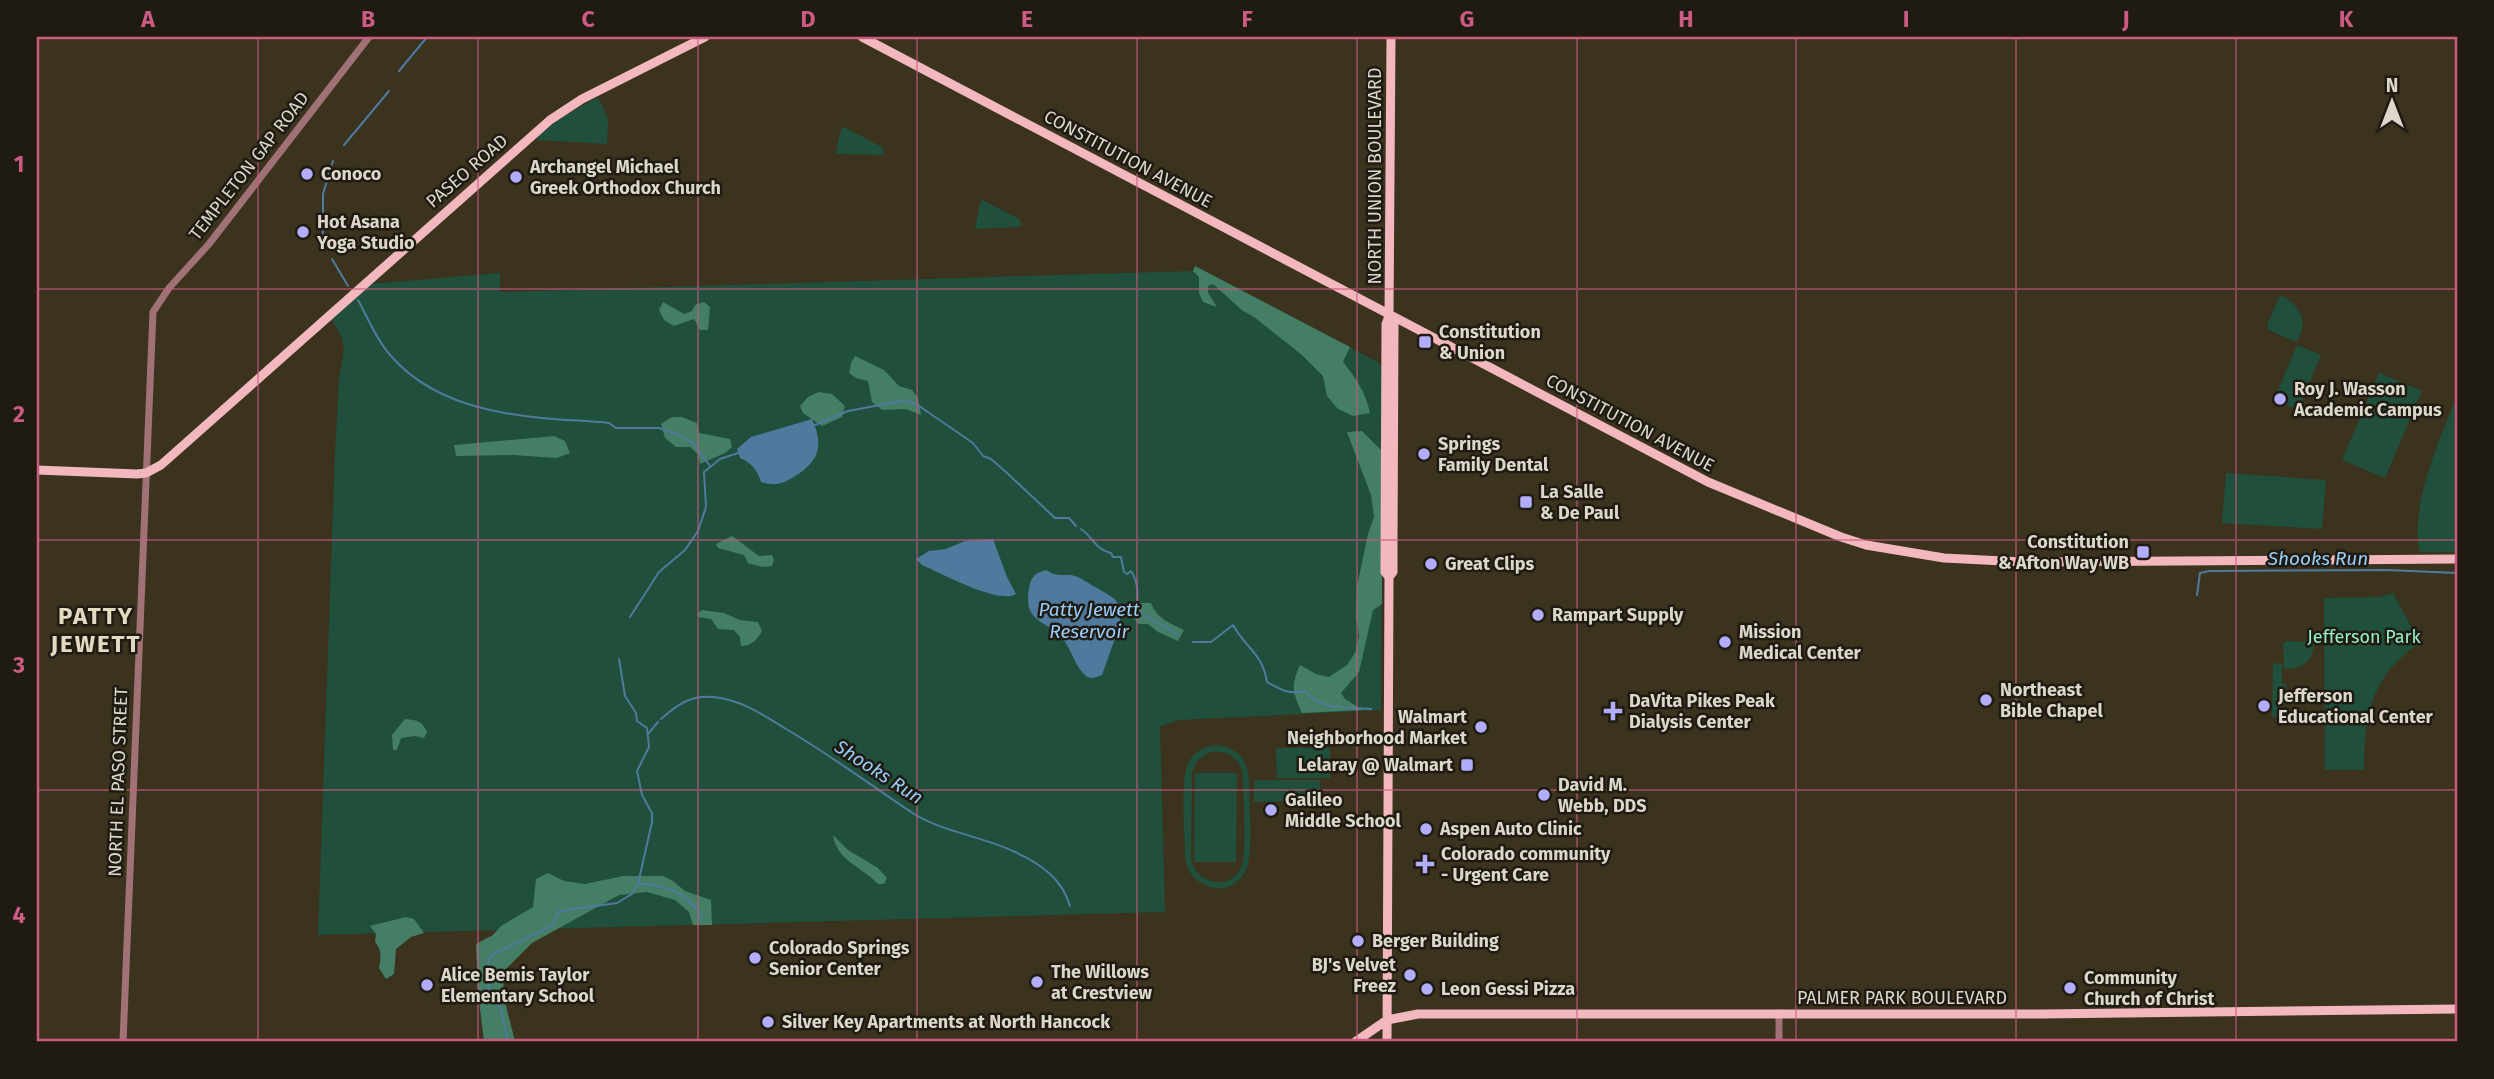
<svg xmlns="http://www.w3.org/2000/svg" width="2494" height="1079" font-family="'Fira Sans',sans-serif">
<rect width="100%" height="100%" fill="#3b331e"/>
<path fill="#204f3c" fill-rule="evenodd" d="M595,98L599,99L608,119L607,144L537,140L538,136L558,120Z
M844,127L882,147L884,151L883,155L837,154L836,151L841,129Z
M983,200L1019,219L1021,223L1020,227L975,229L980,202Z
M1195,266L1378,362L1382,368L1381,710L1180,720L1160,726L1165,912L318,935L335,453L339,379L344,351L342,338L332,319L370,284L500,273V292L1193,271Z
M2280,295C2300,304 2310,322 2296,342L2269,330L2267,325Z
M2297,345L2321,355L2298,410L2274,400Z
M2379,373L2422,391L2385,478L2342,460Z
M2457,396V552H2420C2409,507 2440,438 2457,396Z
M2226,473L2326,480L2322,529L2222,523Z
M2393,593L2420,643C2371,675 2364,715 2364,770H2325L2324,598L2380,597Z
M2287,641L2314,642C2314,661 2303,669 2284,669L2283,644Z
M2273,663L2282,664V683L2286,684V696H2282L2281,717H2272Z
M1215,745C1235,746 1248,758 1249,779C1249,799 1253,850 1247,867C1235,902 1189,890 1185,858C1185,836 1180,780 1188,763C1194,752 1203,747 1215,745ZM1210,752C1228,749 1241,759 1243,776C1243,797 1247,847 1242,865C1232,893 1195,884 1191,858L1192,773L1197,761Z
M1276,748H1330V778H1277Z
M1195,773H1237L1236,862H1194Z
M1254,780H1320V801L1254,802Z"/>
<path fill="#437e65" d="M1195,266L1350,347L1343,362C1356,378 1366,393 1370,413L1353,416L1338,409L1327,396L1323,376L1302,355L1254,317L1243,311L1213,284L1208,286V293L1217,307L1203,302L1199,293V277L1193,271Z
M663,302L684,314L692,311L695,305L704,302L710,307L708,330H700L694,319L674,326L664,320L659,310Z
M855,356L884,370L899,386L912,390L918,398L921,415L906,409L882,410L872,402L868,381L856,378L849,373L851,363Z
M819,392L832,394L845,406L842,417L822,426L803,413L800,406L808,397Z
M672,417H682L697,423L699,433L730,439L732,447L725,453L700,464L698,454L690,447H676L665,438L661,424Z
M1362,431L1382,451V604L1373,610L1359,672L1341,693L1345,699L1363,710L1302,713C1292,692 1291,685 1300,665L1316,674L1329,677L1347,665L1355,653L1359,636L1356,616L1357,586L1368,534L1374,517L1371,495L1347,432Z
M554,436L565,441L570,453L557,458L513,455L456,456L454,445Z
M732,536L759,556L772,555L774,560L772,566L762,567L748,563L744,555L718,548L716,544Z
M1134,603H1151C1157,619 1170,623 1184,630L1178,641L1158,632L1148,624H1139L1135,620Z
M702,610L724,613L740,620L758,622L762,631C757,640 751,646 741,646L740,637L734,630L718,629L711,619L698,617L697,614Z
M405,719C417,720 422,721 427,732L424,738L415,736L401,738L397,750H393L392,735Z
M833,835L848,850L878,868L887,878L884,884H878C862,867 836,860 833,835Z
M548,873L564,881L585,884L623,876H663L673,881L685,891L711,900L712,925H693L689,912L675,900L647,892L619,895L532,943L507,968C497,986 511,1021 515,1042H484L478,992L476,944L493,935L501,926L533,907L536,879Z
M406,917L414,919L424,933L411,937L396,949L394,974L386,979L379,968C381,958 382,950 375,942L376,934L370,926Z"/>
<path fill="#4f7a9e" d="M812,419C825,447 818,463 792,478C781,485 772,486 761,482C758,471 751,462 740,458L737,449L751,437Z
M993,539L1007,577L1016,594C999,605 941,573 922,565L916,559L929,551L946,549L965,541Z
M1046,570C1059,579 1066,572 1078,577C1084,580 1091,585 1097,588C1117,600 1124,601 1119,627L1102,675C1096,677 1092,680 1086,676C1075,667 1072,650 1063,639C1045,618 1023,624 1029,588C1031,577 1035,573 1046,570Z"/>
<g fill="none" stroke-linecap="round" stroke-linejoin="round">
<path stroke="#4f7a9e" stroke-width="2" d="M399,71L427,37
M344,145L389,91
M323,241V194L333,161
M332,259L348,286
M358,300C368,318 377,341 391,356C442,415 529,418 601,422L609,423L616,428H659L679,435L692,442L710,466
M815,425L848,411L907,400L919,406L973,443L983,456L991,459L1006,472L1055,518H1069L1076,526
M1081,529C1092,536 1096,550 1111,553L1113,557H1121L1124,572L1127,574L1131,571C1139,583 1138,596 1136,610L1177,634
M2197,595L2200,573L2209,571L2387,570L2457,573
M630,617L659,572L685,550L698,531L706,507L704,472L720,459L738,453
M1193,642H1211L1233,625C1246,649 1262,652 1267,682C1281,690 1289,695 1305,691C1320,711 1347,707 1371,709
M661,719C683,699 698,692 729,700C749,705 768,718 786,729C829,754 869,784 911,812C941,832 982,836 1015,852C1040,864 1062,878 1070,906
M648,734L658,722
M638,884C663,883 693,895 702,919
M508,1042L501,1009L494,1001L489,987V959L494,954L553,925L559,911L617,903L632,894L638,884L652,822V813L642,795L637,771L649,747L647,728L637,721L636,713L625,696L619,659"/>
<path stroke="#a07175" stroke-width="7" d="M123,1042L153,312L169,288L209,244L369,37
M1779,1042V1013"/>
<path stroke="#f3b8bd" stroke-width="9" d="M862,37L1708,482L1841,537L1866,545L1944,558L2023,562L2457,559
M37,470L137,474L146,473L161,465L550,120L582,99L705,37
M1389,577L1385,572L1386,324L1389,316L1391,37
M1355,1042L1387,1020L1418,1014H2042L2457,1009
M1387,1042L1389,577L1393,572V545L1394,325L1389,316"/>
</g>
<path fill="none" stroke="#cb5b82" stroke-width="2" stroke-opacity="0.55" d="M258,37V1042M478,37V1042M698,37V1042M917,37V1042M1137,37V1042M1357,37V1042M1577,37V1042M1796,37V1042M2016,37V1042M2236,37V1042M37,289H2457M37,540H2457M37,790H2457"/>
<g fill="#b1adfa" stroke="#1f1b12" stroke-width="2.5">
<circle cx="307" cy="174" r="7"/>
<circle cx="516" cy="177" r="7"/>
<circle cx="303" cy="232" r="7"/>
<rect x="1418" y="335" width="14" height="14" rx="3.5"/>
<circle cx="2280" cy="399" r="7"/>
<circle cx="1424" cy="454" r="7"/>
<rect x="1519" y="495" width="14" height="14" rx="3.5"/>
<rect x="2136" y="545" width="14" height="14" rx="3.5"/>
<circle cx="1431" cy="564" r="7"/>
<circle cx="1538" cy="615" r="7"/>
<circle cx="1725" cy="642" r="7"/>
<circle cx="1986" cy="700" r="7"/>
<circle cx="2264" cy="706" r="7"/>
<path d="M1609.5 700.5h7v7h7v7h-7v7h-7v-7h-7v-7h7z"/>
<circle cx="1481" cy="727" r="7"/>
<rect x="1460" y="758" width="14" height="14" rx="3.5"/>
<circle cx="1544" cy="795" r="7"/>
<circle cx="1271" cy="810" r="7"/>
<circle cx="1426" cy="829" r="7"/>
<path d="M1421.5 853.5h7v7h7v7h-7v7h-7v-7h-7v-7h7z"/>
<circle cx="1358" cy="941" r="7"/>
<circle cx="755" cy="958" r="7"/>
<circle cx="1410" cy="975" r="7"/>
<circle cx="1037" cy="982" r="7"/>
<circle cx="427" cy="985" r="7"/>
<circle cx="2070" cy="988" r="7"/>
<circle cx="1427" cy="989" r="7"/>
<circle cx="768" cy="1022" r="7"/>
</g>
<g text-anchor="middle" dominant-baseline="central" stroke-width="5" stroke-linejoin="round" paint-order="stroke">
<g font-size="18" fill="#dcd7ca" stroke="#1f1b12">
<text transform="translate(1128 159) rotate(28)">CONSTITUTION AVENUE</text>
<text transform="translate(249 166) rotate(-52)">TEMPLETON GAP ROAD</text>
<text transform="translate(467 171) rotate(-41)">PASEO ROAD</text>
<text transform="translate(1375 176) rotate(-90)">NORTH UNION BOULEVARD</text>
<text transform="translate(1630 423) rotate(28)">CONSTITUTION AVENUE</text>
<text transform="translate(118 782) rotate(-88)">NORTH EL PASO STREET</text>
<text x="1902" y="998">PALMER PARK BOULEVARD</text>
</g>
<g font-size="18" font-weight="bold" fill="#dcd7ca" stroke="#1f1b12" text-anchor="start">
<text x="530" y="167">Archangel Michael<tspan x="530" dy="21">Greek Orthodox Church</tspan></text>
<text x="321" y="174">Conoco</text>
<text x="317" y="222">Hot Asana<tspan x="317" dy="21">Yoga Studio</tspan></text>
<text x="1439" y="332">Constitution<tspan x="1439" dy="21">&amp; Union</tspan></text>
<text x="2294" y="389">Roy J. Wasson<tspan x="2294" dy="21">Academic Campus</tspan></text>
<text x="1438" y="444">Springs<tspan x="1438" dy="21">Family Dental</tspan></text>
<text x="1540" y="492">La Salle<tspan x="1540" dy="21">&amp; De Paul</tspan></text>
<text x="2129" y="542" text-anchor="end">Constitution<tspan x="2129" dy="21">&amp; Afton Way WB</tspan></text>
<text x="1445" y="564">Great Clips</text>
<text x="1552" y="615">Rampart Supply</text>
<text x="1739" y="632">Mission<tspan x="1739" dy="21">Medical Center</tspan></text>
<text x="2000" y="690">Northeast<tspan x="2000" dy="21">Bible Chapel</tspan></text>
<text x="2278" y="696">Jefferson<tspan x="2278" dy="21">Educational Center</tspan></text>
<text x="1629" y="701">DaVita Pikes Peak<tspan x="1629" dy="21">Dialysis Center</tspan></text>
<text x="1467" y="717" text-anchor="end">Walmart<tspan x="1467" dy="21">Neighborhood Market</tspan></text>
<text x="1453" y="765" text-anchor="end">Lelaray @ Walmart</text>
<text x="1558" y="785">David M.<tspan x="1558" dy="21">Webb, DDS</tspan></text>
<text x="1285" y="800">Galileo<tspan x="1285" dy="21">Middle School</tspan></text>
<text x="1440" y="829">Aspen Auto Clinic</text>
<text x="1441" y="854">Colorado community<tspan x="1441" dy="21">- Urgent Care</tspan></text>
<text x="1372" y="941">Berger Building</text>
<text x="769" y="948">Colorado Springs<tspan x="769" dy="21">Senior Center</tspan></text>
<text x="1396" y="965" text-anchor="end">BJ's Velvet<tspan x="1396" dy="21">Freez</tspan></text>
<text x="1051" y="972">The Willows<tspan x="1051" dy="21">at Crestview</tspan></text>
<text x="441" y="975">Alice Bemis Taylor<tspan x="441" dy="21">Elementary School</tspan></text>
<text x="2084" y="978">Community<tspan x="2084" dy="21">Church of Christ</tspan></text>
<text x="1441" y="989">Leon Gessi Pizza</text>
<text x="782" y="1022">Silver Key Apartments at North Hancock</text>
</g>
<g font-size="18" fill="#96f1c9" stroke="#1f1b12">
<text x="2364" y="637">Jefferson Park</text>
</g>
<g font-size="19" font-style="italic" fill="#98cdf9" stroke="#1f1b12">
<text x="2318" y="558">Shooks Run</text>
<text x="1089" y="609">Patty Jewett<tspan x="1089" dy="22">Reservoir</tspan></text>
<text transform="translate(879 772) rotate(33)">Shooks Run</text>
</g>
<g font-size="24" font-weight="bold" letter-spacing="2" fill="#e4dac1" stroke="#1f1b12">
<text x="96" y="616">PATTY<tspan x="96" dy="28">JEWETT</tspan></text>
</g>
</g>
<rect width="2494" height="1079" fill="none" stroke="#1f1b12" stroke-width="77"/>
<g transform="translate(2392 102)" stroke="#1f1b12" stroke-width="5" paint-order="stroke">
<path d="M0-5L12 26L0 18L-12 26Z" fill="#dcd7ca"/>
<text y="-10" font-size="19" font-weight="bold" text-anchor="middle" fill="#dcd7ca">N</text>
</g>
<rect x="38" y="38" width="2418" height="1002" fill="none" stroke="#cb5b82" stroke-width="2.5"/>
<g font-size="23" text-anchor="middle" font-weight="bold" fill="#cb5b82">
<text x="148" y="27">A</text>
<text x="368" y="27">B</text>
<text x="588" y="27">C</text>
<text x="808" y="27">D</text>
<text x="1027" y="27">E</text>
<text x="1247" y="27">F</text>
<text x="1467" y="27">G</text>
<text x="1686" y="27">H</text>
<text x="1906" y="27">I</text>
<text x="2126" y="27">J</text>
<text x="2346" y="27">K</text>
<text x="19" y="172">1</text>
<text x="19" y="422">2</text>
<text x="19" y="673">3</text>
<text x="19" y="923">4</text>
</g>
</svg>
